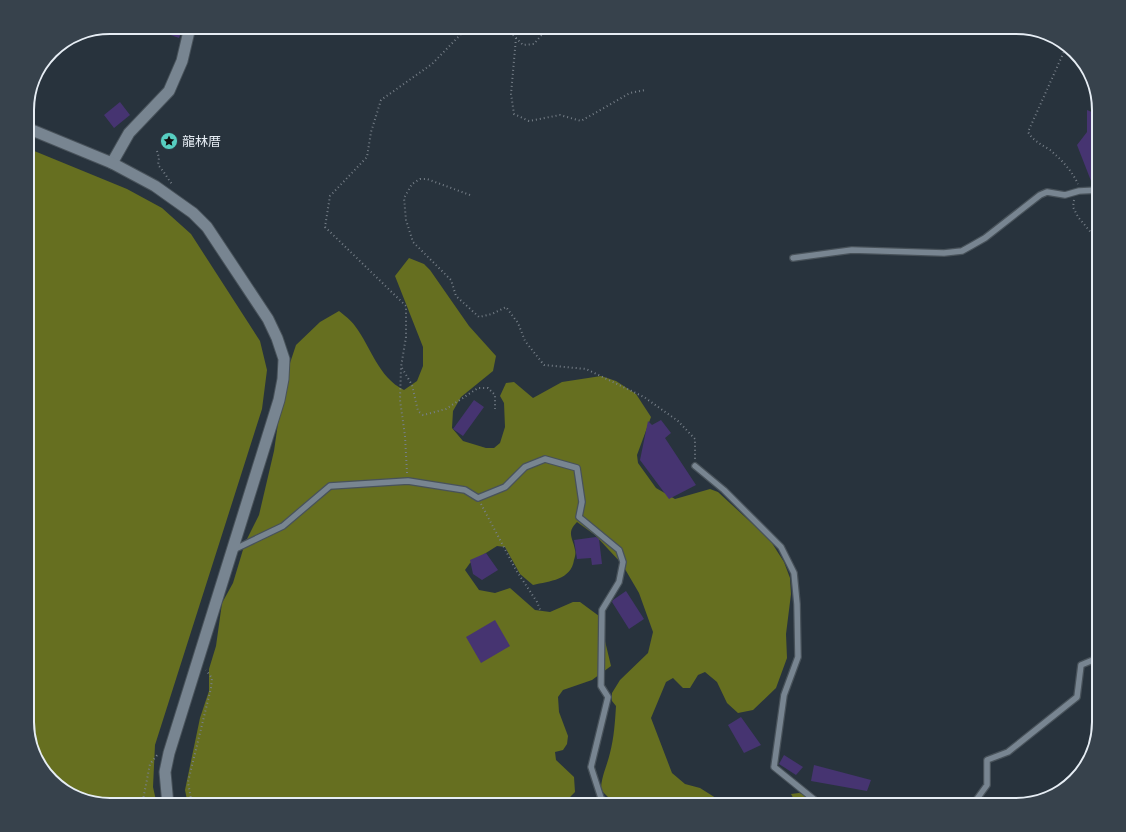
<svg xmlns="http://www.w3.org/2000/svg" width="1126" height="832" font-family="Karla,'Noto Sans TC',sans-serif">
<rect width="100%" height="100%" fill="#28333d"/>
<path fill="#666f20" d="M27,148L127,189L162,208L191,234L260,341L267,370L262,409L155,745L153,787L157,805H110L59,788L36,759L27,727Z
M409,258L424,264L430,270L469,326L496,356L493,371L461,397L453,411L452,428L463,441L486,448H494L500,443L505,427L504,403L500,396L506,383L514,382L533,398L562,382L601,376L616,381L636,394L651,417L637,455L638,463L656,488L675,499L710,489L718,492L770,540L784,562L790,578L791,594L786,634L787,658L776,688L753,710L738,713L727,703L717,682L705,672L698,675L690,688H683L673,678L666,682L651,718L672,773L685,784L700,788L727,805H616L601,790C601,777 607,766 610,753C614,738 615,722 616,706L612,701V693L620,680L648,653L653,632L639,593L622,564L595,535L577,522C566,533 573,538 575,550C576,553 575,557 574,560C571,580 550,581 533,585L520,574L505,547L497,546L470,563L465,570L479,590L495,593L510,588L535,610L550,612L573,602H580L599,616L611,666L592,680L563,690L558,697L559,712L568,736L567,744L563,750L555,752L556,760L574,777L575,792L570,797L517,802L478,800L473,805H188L185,790L200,718L209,691V669L216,646L222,603L233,583L245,543L259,515L274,451L284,381L296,345L320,322L339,311C344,315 351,320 355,326C371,347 378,377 404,390L417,381L423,366V347L395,276Z
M799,793L846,805H797L791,794Z"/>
<path fill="#463471" d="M152,27H183L179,38L151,28Z
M120,102L130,115L114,128L104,115Z
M1087,110L1099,115V186H1093L1077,145L1087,132Z
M474,400L484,407L463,436L453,429Z
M661,420L671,433L665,438L696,485L669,499L640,460L648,421L652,425Z
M596,537L599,539L602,564L592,565L591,558L577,559L574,540Z
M486,553L498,570L482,580L473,574L470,560Z
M626,591L644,619L629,629L612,602L613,600Z
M495,620L510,646L481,663L466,637Z
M741,717L761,745L744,753L728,725Z
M784,755L803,767L796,775L779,764Z
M814,765L871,780L867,791L811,781Z"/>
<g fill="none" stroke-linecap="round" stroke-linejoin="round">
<g stroke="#48525a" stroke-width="8">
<path id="service" d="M793,258L852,250L944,253L962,251L971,246L985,238L1040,195L1047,192L1065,195L1079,191L1099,190
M695,466L724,490L781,547L794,573L797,604L798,657L784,695L774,767L816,801L826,805
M233,550L283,526L330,486L408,481L465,490L478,498L505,487L525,467L545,459L577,468L582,502L579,517L619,550L623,562L619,582L602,610L601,686L608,697L591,767L601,798L608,805
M967,805L974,803L987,785V760L1008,752L1077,697L1081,665L1093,660L1099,658"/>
</g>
<g stroke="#48525a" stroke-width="13">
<path id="minor" d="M112,163L129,133L169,91L182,61L190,27"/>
</g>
<g stroke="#48525a" stroke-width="13">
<path id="tertiary" d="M27,128L112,163L155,186L193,213L207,227L268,319L277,338L284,359L283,379L279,400L169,753L165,772L168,805"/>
</g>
<path stroke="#767f88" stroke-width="2" stroke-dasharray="1 3" stroke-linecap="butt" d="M499,27L513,35L523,45L534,44L548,27
M516,38L511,94L514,114L529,121L560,115L581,121L630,93L645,90
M1067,45L1028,132C1033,141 1041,144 1050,150C1061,159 1072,171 1078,184
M157,151L159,158L158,165C164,171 167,178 172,184
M470,195L427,179H420L412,184L404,198L406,220L413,242L451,280L456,296L479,317L492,314L506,307L518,323L525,341L544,365L586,369L644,397L678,421L695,439V459
M1074,200L1073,207L1078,217L1099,242
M402,368L412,385L418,411L423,415L446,409L478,388H488L495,395V409
M407,473L405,436L400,400L401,367L406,337V306L325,227L330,196L367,157L371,132L381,100L432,64L464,31L486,27
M481,504L516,570L537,602L541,612
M142,805L150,764L158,754
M192,805L188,782L211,688L212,678L206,670"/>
<use href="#service" stroke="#788591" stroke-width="5.5"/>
<use href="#minor" stroke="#788591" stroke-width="11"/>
<use href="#tertiary" stroke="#788591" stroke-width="11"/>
</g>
<defs>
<g id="sight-disc" transform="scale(0.9)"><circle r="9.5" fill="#57cec1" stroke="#28333d"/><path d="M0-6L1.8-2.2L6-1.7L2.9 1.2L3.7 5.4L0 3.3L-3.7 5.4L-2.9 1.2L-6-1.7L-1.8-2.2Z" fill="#111"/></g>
</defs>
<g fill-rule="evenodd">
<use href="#sight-disc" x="169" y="141"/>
</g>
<g text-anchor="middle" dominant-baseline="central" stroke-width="4" stroke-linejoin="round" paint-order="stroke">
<g font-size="13" fill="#e6edf4" stroke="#28333d" text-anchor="start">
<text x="182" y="141">龍林厝</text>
</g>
</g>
<path d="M0 0H1126V832H0ZM110 34H1016A76 76 0 0 1 1092 110V722A76 76 0 0 1 1016 798H110A76 76 0 0 1 34 722V110A76 76 0 0 1 110 34Z" fill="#37424c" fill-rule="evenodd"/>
<path fill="none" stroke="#e6edf4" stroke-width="2" d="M110 34H1016A76 76 0 0 1 1092 110V722A76 76 0 0 1 1016 798H110A76 76 0 0 1 34 722V110A76 76 0 0 1 110 34Z"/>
</svg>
